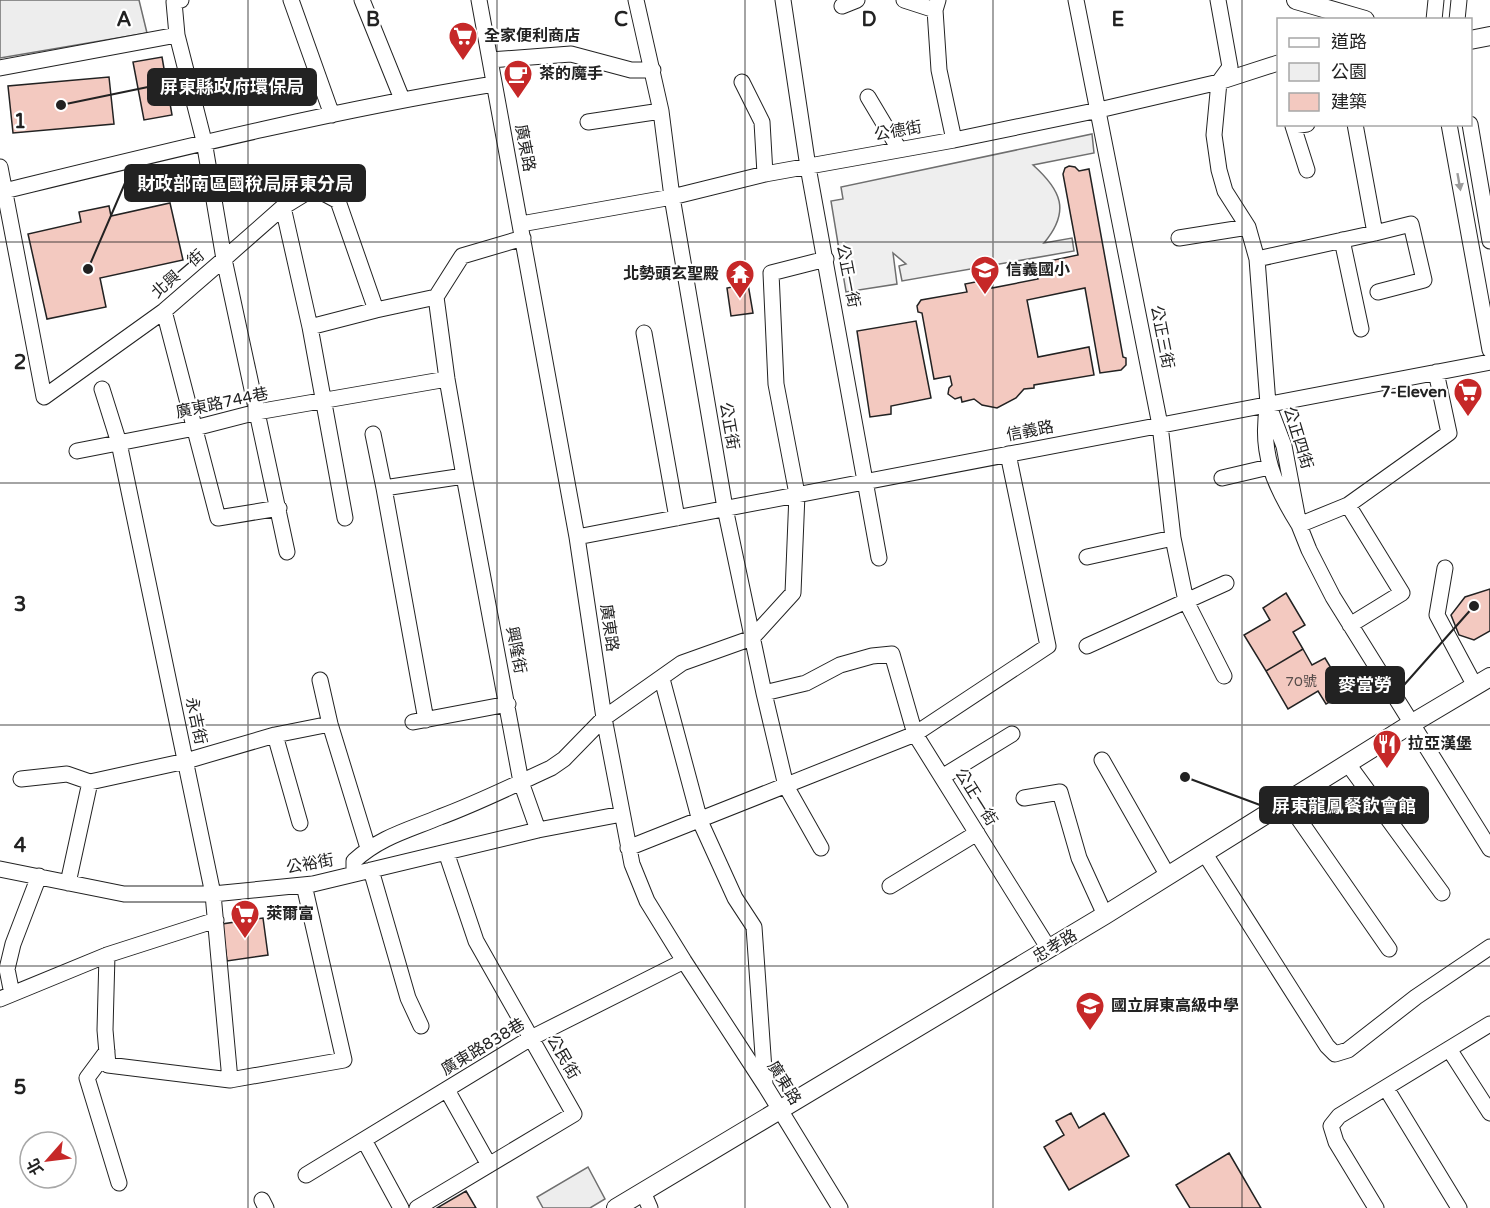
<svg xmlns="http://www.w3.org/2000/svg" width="1490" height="1208" font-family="'Varela Round','Noto Sans TC',sans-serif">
<rect width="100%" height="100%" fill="#fff"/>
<path fill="#eee" stroke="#6f6f6f" stroke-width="1.5" d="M1092,134L1094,153L1033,165C1061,190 1071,211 1044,243L1072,238L1074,251L902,281L899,266L906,264L893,253L897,284L846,292L831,201L843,199L841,187Z"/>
<path fill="#ededed" stroke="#6f6f6f" stroke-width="1.5" d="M0,0H139L147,33L0,58Z
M588,1167L605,1199L590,1208H543L537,1197Z"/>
<path fill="#f3c9c0" stroke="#222" stroke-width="1.5" d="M162,57L172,115L144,120L133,62Z
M109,77L114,124L13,133L8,86Z
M1069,166L1075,167L1079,171L1089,169L1123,357L1126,358V365L1121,370L1100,373L1085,288L1027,300L1038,357L1089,347L1094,375L1034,385V388L1024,389L1016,398L997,408L982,405L974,399L962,402L961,397L955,399L948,394L949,388L952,385L950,376L934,379L922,313L918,312L917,306L921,300L967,292L965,284L991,279L992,288L1038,279L1035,264L1078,255L1063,174L1065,168Z
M170,203L183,260L100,278L106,307L47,319L28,234L81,222L79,212L109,206L111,216Z
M748,284L753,313L731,316L727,288Z
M916,321L931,398L891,406V414L870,417L857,331Z
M1490,589V631L1474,640L1459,635L1451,615L1465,597Z
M1286,593L1305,625L1293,632L1303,649L1266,671L1244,635L1270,620L1263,608Z
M1303,649L1312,665L1325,658L1346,693L1326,704L1318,691L1288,709L1266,671Z
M263,918L268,955L227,961L222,924Z
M1071,1113L1079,1128L1104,1113L1129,1156L1069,1190L1044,1147L1064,1135L1056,1121Z
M1229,1153L1261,1208H1190L1176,1185Z
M466,1191L476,1208H437Z"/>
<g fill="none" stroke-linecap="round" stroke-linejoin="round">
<g stroke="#222" stroke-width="17">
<path id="minor" d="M291,0L332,115
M362,0L402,99
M479,0L577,537L604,718L632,864L647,901L684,961L766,1087L840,1208
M636,0L661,111L672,197L725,508L764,693L786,786L821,848
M783,0L808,167L879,558
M904,0L935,10
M938,0L935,10L939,70L954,140
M1076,0L1160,425L1173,538L1186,601L1224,676
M1218,0L1230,67L1219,82L1214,135L1219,170L1225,191L1248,227L1257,259L1268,404L1284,446L1299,525L1309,550L1333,597L1490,849
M842,6L857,0
M1434,20L1436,0
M1457,20L1459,0
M177,35L174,2L181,0
M490,60L571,54L631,70H653
M0,68L177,35L204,141L224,259L164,311L44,397L0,167
M742,82L762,122L765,174
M868,97L899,149
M588,122L661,111
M1307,124L1293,126L1307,170
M1355,124L1375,233L1411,224L1424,280L1378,292
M1449,124L1490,350
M1470,124L1490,241
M0,192C164,152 328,111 494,84
M283,207L310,327L345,518
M521,224L672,197L765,174L954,140L1099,110L1219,82L1278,63
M523,238L462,256L436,297L447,379L464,476L521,782L538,830
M1179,238L1248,227
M1342,240L1361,329
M1257,259L1375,233
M164,311L218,518L279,508
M310,327L376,310L436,297
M644,333L677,518
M102,389L119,443L213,894L230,1080
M1268,404C1259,452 1274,485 1299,525L1348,505L1402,593L1350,625
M373,434L384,488L464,476
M77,451L195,428L257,412L447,379
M1222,478L1269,467
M384,488L426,720
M1348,505L1449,433L1436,372
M577,537L1490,362
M287,552L224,259L283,207L314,188L338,201L376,310
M1087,557L1173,538
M1445,568L1437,615L1475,686
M1087,646L1226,583
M662,679L700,821L735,898L754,927L765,1084
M320,680L330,724L368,848
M764,693L806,683L840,665L872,656L892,654L915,734L1049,949
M413,722L508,704
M275,735L300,823
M1102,760L1168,876
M1348,764L1442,893
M942,777L1012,734
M21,779L67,774L90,782L186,761L275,735L330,724
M1024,798L1060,792L1079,858L1105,915
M1287,802L1389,949
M628,848L915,734L1048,646L1008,454
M1205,854L1327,1046L1335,1054L1348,1050L1416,997L1490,947
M0,869L124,894H213L313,884L538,830L622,814
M371,870L408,998L421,1026
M354,874V861C380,837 409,830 440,817C478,803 514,785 551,768L564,759L604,718L682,663L752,638L793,593L797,494L776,384L771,273L826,259
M68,883L90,782
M890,886L977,833
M107,955L105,1030L108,1065L230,1080L344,1060L304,885
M12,994L7,969L13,944L39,876
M0,999L107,955L216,920
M1449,1049L1490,1113
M107,1051L87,1078L119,1183
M1386,1088L1459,1208
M447,1090L489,1165
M364,1140L401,1208
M306,1175L531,1038L684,961
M643,1192L650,1208
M262,1200L266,1208
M417,1208L574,1114L476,941L446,852
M1376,1208L1336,1142L1331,1126L1339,1116L1490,1024"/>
</g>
<g stroke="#222" stroke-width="20">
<path id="major" d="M1296,0L1365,20
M1470,40L1490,36
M616,1208L1105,915L1411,724L1490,677"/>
</g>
<use href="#minor" stroke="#fff" stroke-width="15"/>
<use href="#major" stroke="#fff" stroke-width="18"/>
</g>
<defs><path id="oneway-solid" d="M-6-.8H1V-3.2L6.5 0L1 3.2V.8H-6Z" transform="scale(1.5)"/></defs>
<use fill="#9c9c9c" href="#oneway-solid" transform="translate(1459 182) rotate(80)"/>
<path fill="none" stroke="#222" stroke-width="1.5" stroke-opacity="0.55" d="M248,0V1208M497,0V1208M745,0V1208M993,0V1208M1242,0V1208M0,242H1490M0,483H1490M0,725H1490M0,966H1490"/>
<defs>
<g id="supermarket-pin" transform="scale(1.5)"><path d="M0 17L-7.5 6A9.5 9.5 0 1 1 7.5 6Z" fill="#c62828" stroke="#fff"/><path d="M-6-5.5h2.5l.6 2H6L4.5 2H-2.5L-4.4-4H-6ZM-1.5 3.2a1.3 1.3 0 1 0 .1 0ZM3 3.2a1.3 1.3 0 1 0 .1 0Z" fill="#fff"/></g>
<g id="cafe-pin" transform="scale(1.5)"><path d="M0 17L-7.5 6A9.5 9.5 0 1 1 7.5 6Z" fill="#c62828" stroke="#fff"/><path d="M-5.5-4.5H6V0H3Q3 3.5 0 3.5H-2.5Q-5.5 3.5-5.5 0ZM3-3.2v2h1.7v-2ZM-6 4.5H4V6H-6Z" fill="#fff"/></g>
<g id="school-pin" transform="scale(1.5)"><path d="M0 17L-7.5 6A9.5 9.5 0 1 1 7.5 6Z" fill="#c62828" stroke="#fff"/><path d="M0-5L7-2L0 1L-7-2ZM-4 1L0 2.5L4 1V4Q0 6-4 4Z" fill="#fff"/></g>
<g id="temple-pin" transform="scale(1.5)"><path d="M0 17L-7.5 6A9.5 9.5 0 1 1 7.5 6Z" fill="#c62828" stroke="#fff"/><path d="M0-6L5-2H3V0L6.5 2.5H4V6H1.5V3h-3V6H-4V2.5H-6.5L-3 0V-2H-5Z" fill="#fff"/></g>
<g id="restaurant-pin" transform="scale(1.5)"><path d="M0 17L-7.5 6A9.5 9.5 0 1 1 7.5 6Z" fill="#c62828" stroke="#fff"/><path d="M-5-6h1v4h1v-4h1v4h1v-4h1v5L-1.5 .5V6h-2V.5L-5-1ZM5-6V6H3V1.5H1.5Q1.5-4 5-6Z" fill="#fff"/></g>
</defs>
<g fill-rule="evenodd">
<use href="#supermarket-pin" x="463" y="36"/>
<use href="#cafe-pin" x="518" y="74"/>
<use href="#school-pin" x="985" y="270"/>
<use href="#temple-pin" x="740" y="274"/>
<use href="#supermarket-pin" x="1468" y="392"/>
<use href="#restaurant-pin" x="1387" y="744"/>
<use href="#supermarket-pin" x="245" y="914"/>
<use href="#school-pin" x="1090" y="1006"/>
</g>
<g text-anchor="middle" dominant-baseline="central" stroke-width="4.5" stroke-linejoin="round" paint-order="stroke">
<g font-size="14" fill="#564c4a">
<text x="1301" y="681">70號</text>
</g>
<g font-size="16" font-weight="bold" fill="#222" stroke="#fff" text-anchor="start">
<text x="484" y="36">全家便利商店</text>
<text x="539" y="74">茶的魔手</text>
<text x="1006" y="270">信義國小</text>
<text x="719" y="274" text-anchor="end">北勢頭玄聖殿</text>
<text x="1447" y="392" text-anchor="end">7-Eleven</text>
<text x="1408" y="744">拉亞漢堡</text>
<text x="266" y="914">萊爾富</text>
<text x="1111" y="1006">國立屏東高級中學</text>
</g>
<g font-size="16" fill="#222" stroke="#fff">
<text transform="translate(898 131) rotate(-10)">公德街</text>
<text transform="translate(525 148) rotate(79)">廣東路</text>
<text transform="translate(178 274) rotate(-41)">北興一街</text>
<text transform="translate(848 276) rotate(79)">公正一街</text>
<text transform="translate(1162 337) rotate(79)">公正三街</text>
<text transform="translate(222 403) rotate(-12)">廣東路744巷</text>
<text transform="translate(729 426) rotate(80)">公正街</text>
<text transform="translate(1030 431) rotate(-11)">信義路</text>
<text transform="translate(1298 438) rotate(73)">公正四街</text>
<text transform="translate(609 628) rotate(82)">廣東路</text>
<text transform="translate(516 650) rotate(79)">興隆街</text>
<text transform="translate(196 721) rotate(78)">永吉街</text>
<text transform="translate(976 797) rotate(58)">公正一街</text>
<text transform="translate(310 864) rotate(-10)">公裕街</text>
<text transform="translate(1055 946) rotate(-31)">忠孝路</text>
<text transform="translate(483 1047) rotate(-31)">廣東路838巷</text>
<text transform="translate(563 1057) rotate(60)">公民街</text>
<text transform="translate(784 1083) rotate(58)">廣東路</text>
</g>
</g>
<g font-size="20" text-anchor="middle" font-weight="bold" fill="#222" stroke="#fff" stroke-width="4.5" stroke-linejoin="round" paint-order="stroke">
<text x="124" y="26">A</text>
<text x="373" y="26">B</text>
<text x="621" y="26">C</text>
<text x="869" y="26">D</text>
<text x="1118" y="26">E</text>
<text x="20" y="128">1</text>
<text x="20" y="369">2</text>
<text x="20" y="611">3</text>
<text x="20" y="852">4</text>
<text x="20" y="1094">5</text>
</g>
<path fill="none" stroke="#222" stroke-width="2" d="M61 105L148 87M88 269L125 183M1474 606L1404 685M1185 777L1260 805"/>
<g fill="#222" stroke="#fff" stroke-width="2">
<circle cx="61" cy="105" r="6"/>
<circle cx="88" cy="269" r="6"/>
<circle cx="1474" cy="606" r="6"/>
<circle cx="1185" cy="777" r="6"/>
</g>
<g fill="#222" stroke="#222" stroke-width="2">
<rect x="148" y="69" width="168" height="36" rx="6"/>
<rect x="125" y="165" width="240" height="36" rx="6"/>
<rect x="1326" y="667" width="78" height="36" rx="6"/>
<rect x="1260" y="787" width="168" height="36" rx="6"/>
</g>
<g font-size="18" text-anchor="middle" font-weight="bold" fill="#fff">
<text x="232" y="93">屏東縣政府環保局</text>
<text x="245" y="190">財政部南區國稅局屏東分局</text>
<text x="1365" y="691">麥當勞</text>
<text x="1344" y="812">屏東龍鳳餐飲會館</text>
</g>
<rect x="1277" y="18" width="195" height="108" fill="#ffffff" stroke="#a7a7a7" stroke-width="1.5"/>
<rect x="1289" y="38" width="30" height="9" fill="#ffffff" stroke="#a7a7a7" stroke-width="1.5"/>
<text x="1331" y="48" font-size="18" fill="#222222">道路</text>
<rect x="1289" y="63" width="30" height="18" fill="#eeeeee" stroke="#a7a7a7" stroke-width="1.5"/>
<text x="1331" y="78" font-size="18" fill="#222222">公園</text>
<rect x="1289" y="93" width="30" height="18" fill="#f3c9c0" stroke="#a7a7a7" stroke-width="1.5"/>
<text x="1331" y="108" font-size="18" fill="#222222">建築</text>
<g transform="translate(48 1160) rotate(242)"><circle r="28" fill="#ffffff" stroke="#a7a7a7" stroke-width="1.5"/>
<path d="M0-4.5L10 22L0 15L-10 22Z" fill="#c62828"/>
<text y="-9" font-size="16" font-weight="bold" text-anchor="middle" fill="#222222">北</text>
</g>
</svg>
